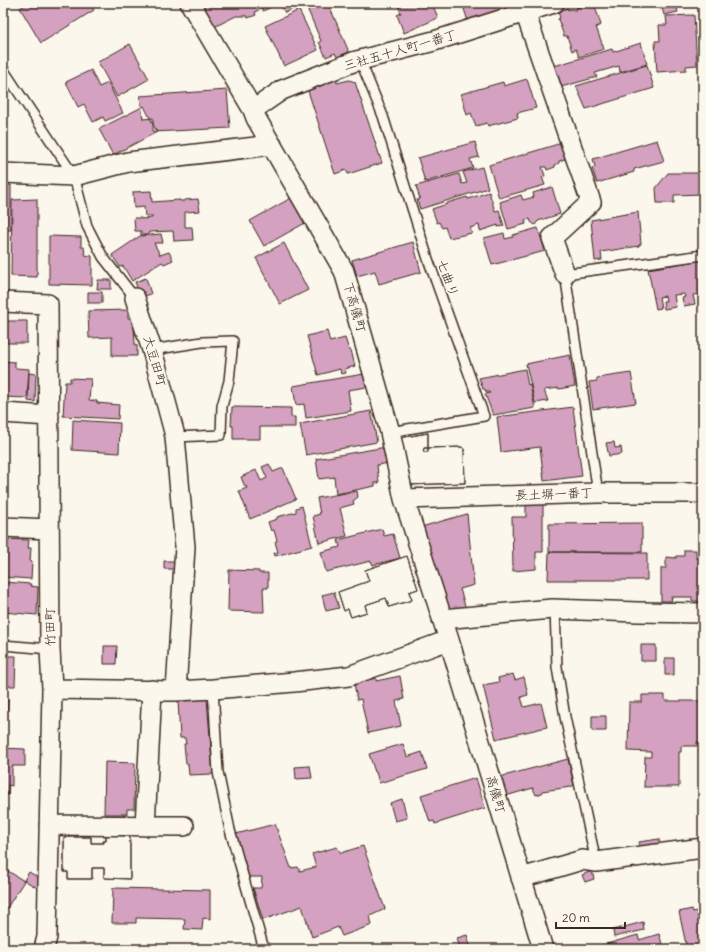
<svg xmlns="http://www.w3.org/2000/svg" width="706" height="952" font-family="Delius,'Klee One',sans-serif">
<rect width="100%" height="100%" fill="#fbf7ec"/>
<filter id="ink" filterUnits="userSpaceOnUse"><feTurbulence type="fractalNoise" baseFrequency=".025" numOctaves="2"/><feDisplacementMap in="SourceGraphic" scale="8" xChannelSelector="R" yChannelSelector="G"/><feConvolveMatrix kernelMatrix="1 2 1 2 8 2 1 2 1" color-interpolation-filters="sRGB"/></filter>
<g filter="url(#ink)">
<path fill="#d4a2c0" stroke="#3b2a1e" fill-rule="evenodd" d="M28,3H92L90,4L94,10L41,43L20,8Z
M198,3H275V5L263,11L262,8L255,12L256,15L248,18L247,16H236L212,28Z
M280,3H304L285,13Z
M309,3H328L349,52L337,57L335,53L326,57L319,42L321,41L307,8L311,7Z
M397,3H432L438,18L404,33L397,15L401,13Z
M462,3H507L509,8L468,21Z
M592,3H594L601,25L596,27L604,49L579,57L576,49L572,51L567,36H564L558,19L560,18L558,11L568,8V10L572,9L573,10H576V8Z
M676,4L678,12L664,15L662,8Z
M299,10L318,50L284,66L265,26Z
M694,15L697,65L686,66V70L657,72L655,41H660L659,25H667L666,16Z
M698,21H703V41H700Z
M641,43L647,64L620,72L619,66L595,73L597,77L561,87L554,66L612,49L613,52Z
M130,44L149,79L117,97L98,62Z
M647,65L654,88L586,109L576,86Z
M91,70L99,87L108,83L123,113L105,121L103,117L93,122L84,104L78,107L66,82Z
M336,79L337,83L349,80L355,82L382,163L348,174L346,170L335,174L307,88Z
M527,79L536,108L517,113L518,118L488,126L487,123L476,126L471,113L467,115L461,94L503,82L504,86Z
M227,90L230,128L153,132V118L143,119L140,96Z
M144,106L157,132L113,155L99,129Z
M657,140L664,161L634,169V172L597,183L592,168L595,167L593,159Z
M475,142L479,157L470,159L473,168L425,182L418,158Z
M561,142L565,159L559,161V163L555,165V167L547,170L546,167H542L545,176L542,177L545,185L499,198L489,165L555,145Z
M482,167L488,188L420,209L417,200L420,199L416,186L459,174L462,184L467,183L463,172Z
M668,173H703V194L674,195V203H657L656,188Z
M3,185H11V230H3Z
M552,187L560,214L538,221L535,225L531,222L530,219L525,220L526,224L508,229L500,202L521,195L523,200L534,197L533,193Z
M151,191L152,202L180,200V201H184V200L198,199L200,211L185,212V227H192L193,240L174,241L173,231L149,232L148,235H141V231H135L134,218H141V219L152,218V216H145L144,207L134,208L133,192Z
M489,192L495,211L499,210L504,226L498,227V225L480,231L479,225L470,228L472,233L449,238L445,227L442,228L439,222L437,223L432,209L447,204V203L467,197L468,199Z
M291,198L305,223L264,246L250,221Z
M37,199V277L11,276L12,200Z
M638,212L641,244L639,245V246L601,252L602,260L595,261L591,220Z
M538,228L545,251L492,265L484,238L504,233L505,239L513,237V235Z
M161,234L163,243H154L160,255L169,252L173,260L164,264L162,262L132,281L123,266L120,267L112,255L140,236Z
M49,236L81,237V247H84L85,255L92,256V285L49,284Z
M413,242L421,272L379,284L375,271L357,276L352,260Z
M284,243L308,290L280,304L256,258Z
M702,260L703,265V304H701L699,294L693,295L695,304L684,306L682,298L685,297L684,294L674,295L676,307L664,309L663,301H666L665,296L659,297L661,308L656,309L648,269Z
M146,278L151,294L141,297L135,282Z
M98,280H111V289H97Z
M88,292H102V303H88Z
M128,310V318H132L136,327H134L135,345H137V356H112V337L89,338L88,311Z
M3,321H27V343H6V340H3Z
M327,331L330,342L345,338L349,350H351L355,366L345,369L346,373L341,374L340,369L318,375L307,336Z
M570,355L575,386L559,389V388L544,390L548,401L535,403L526,364Z
M3,361L15,362V368L29,369L27,398L3,397Z
M525,369L528,385L530,384L535,408L493,415L485,394L490,393L489,392H486L485,389H483L479,378Z
M29,373L36,374L35,402L28,401Z
M631,373L636,403L593,409L589,382L597,381V378Z
M364,374L367,387L348,390L351,411L306,418L304,404L296,405L293,386Z
M70,378L91,379L89,400L97,401V403L119,405L118,419L63,416L65,382H70Z
M232,407L291,408V417H295V427H260V439H233V426H231Z
M573,407L582,476L544,481L540,447L501,452L497,417Z
M371,411L377,442L306,455L300,424Z
M73,420L120,423L119,453L72,450Z
M428,433V448L462,447L464,449L465,483L408,485L399,438ZM424,448H428V452H423Z
M428,433V448L462,447L464,449L465,483L408,485L399,438ZM424,448H428V452H423Z
M614,442L615,448L621,447L622,454L609,456L606,443Z
M386,447L389,463L377,465L379,483H375V486L336,494L334,477L319,479L316,459Z
M269,464L273,472L283,468L296,499L250,519L239,491L247,488L246,486L245,487L241,477L256,470L261,481L267,478L262,467Z
M357,491L358,497L353,501L354,504L340,508L347,536L319,543L313,516L320,514L317,498Z
M526,502H543V552H536V569L513,571L512,517H526Z
M302,506L312,546L275,556L274,553L278,552L275,542L277,541L274,530L271,531L268,522L277,519V517L296,512V508Z
M467,514L474,585L460,589L466,609H446L421,527Z
M642,523V552H549V524Z
M382,529L384,536L393,534L400,558L373,565L371,561L326,572L321,552L340,547L338,540Z
M3,539L29,540L28,548H31L30,561H32L31,579L3,577Z
M684,550H696V558H700V550H703V601H692V597H671L672,601H661V568H666V557L676,558V556H684Z
M549,552L647,553V580H548Z
M407,556L418,589L409,592L412,600L389,607L386,598L365,605L367,612L351,617L348,609L344,611L338,592L369,581L365,570Z
M407,556L418,589L409,592L412,600L389,607L386,598L365,605L367,612L351,617L348,609L344,611L338,592L369,581L365,570Z
M164,561H175V569H164Z
M229,570L259,571V573H268V588H263L264,612L228,611Z
M3,582L31,584L30,586L38,587L37,615L3,612Z
M334,592L339,608L326,611L322,595Z
M641,645H656V661H641Z
M104,646H117L116,664H104Z
M3,656H16L15,686H3Z
M665,658H674V675H665Z
M513,674L515,680L524,677L528,695L521,697L524,707L541,703L547,727L496,739L483,685L499,682L498,678Z
M400,676L404,699L396,701L401,726L368,733L361,699L357,700L354,683L376,678V681Z
M642,695H665V701H703V742H697V746H681V752H679V787H644L645,757H651V752L628,751L629,702H642Z
M3,699L8,700L7,719H5L4,739H3Z
M207,699L213,774L189,775L188,764H186L184,744H186L185,738H180L178,700Z
M592,716H606V731H592Z
M403,744L407,757L422,752L427,769L379,783L376,772H375L369,754Z
M3,748L25,749V766H12V786L8,785V795H3Z
M568,759L574,785L571,787L542,791V793L536,795L533,788L502,797L496,778Z
M105,762L135,763L134,809H127V814H104Z
M310,766L312,778L296,779L295,767Z
M476,778L485,808L435,824L434,821L430,822L421,795Z
M402,799L407,818L395,821L390,803Z
M275,824L291,868L298,867L300,871L316,867L312,854L337,847L341,853L363,846L385,909L370,916L372,925L342,936L338,927L312,937L302,906L263,920L253,888H261L262,877H249L236,834Z
M106,835L130,836V879L104,878V868H92V879H68V872H64V837H91V843H104L103,841H106Z
M106,835L130,836V879L104,878V868H92V879H68V872H64V837H91V843H104L103,841H106Z
M659,839L660,847L640,850L639,842Z
M8,871L24,881L3,914V878Z
M592,871L594,879L585,882L582,875Z
M29,872L39,878V889L24,880Z
M113,888L210,890V919L203,918L202,930L184,929L185,919L136,918V923H112Z
M692,909L693,912L703,909V949H687L679,912Z
M643,922L644,930L614,937L613,930Z
M659,934L663,947L670,945L671,949H589L638,935L639,940Z
M467,935L471,949H460L457,938Z"/>
<g fill="none" stroke-linecap="round" stroke-linejoin="round">
<g stroke="#3b2a1e" stroke-width="12">
<path id="service" d="M360,60L383,116L428,259L484,416L390,432
M3,69L74,176L87,226L103,257L135,298
M152,350L202,342L233,341L229,381L222,406L221,435L175,437
M598,493L565,274L703,255
M555,609L557,667L565,717L596,862
M3,645L50,649
M213,689L218,772L230,830L264,949"/>
</g>
<g stroke="#3b2a1e" stroke-width="22">
<path id="minor" d="M190,3L253,110L256,118L344,271L390,432L404,499L449,640L543,949
M525,12L591,202L552,238L565,274
M253,110L282,90L353,62L434,41L554,3
M3,173L74,176L128,162L272,145
M135,298L152,350L174,432L175,437L185,547L176,691
M3,302L48,304L50,649L52,689L47,937L44,949
M3,413L49,416
M404,499L598,493H703
M3,527L49,529
M442,619L552,609L638,612L703,613
M52,689L176,691L213,689L294,682L349,676L449,640
M49,825L184,826
M145,826L152,690
M521,878L582,860L596,862L703,848"/>
</g>
<use href="#service" stroke="#fbf7ec" stroke-width="9"/>
<use href="#minor" stroke="#fbf7ec" stroke-width="19"/>
</g>
</g>
<g text-anchor="middle" dominant-baseline="central" stroke-width="3" stroke-linejoin="round" paint-order="stroke">
<g font-size="13" fill="#3b2a1e" stroke="#fbf7ec">
<text transform="translate(400 50) rotate(-16)">三社五十人町一番丁</text>
<text transform="translate(448 278) rotate(70)">七曲り</text>
<text transform="translate(355 307) rotate(74)">下高儀町</text>
<text transform="translate(155 361) rotate(74)">大豆田町</text>
<text transform="translate(554 494) rotate(-2)">長土塀一番丁</text>
<text transform="translate(50 627) rotate(-91)">竹田町</text>
<text transform="translate(496 794) rotate(73)">高儀町</text>
</g>
</g>
<rect width="706" height="952" fill="none" stroke="#fbf7ec" stroke-width="16"/>
<rect x="8" y="8" width="690" height="936" fill="none" stroke="#3b2a1e" stroke-width="1.5" filter="url(#ink)"/>
<path d="M556 922v6h69v-6" fill="none" stroke="#3b2a1e" stroke-width="2"/>
<text x="562" y="922" font-size="12" fill="#3b2a1e" stroke="#fbf7ec" stroke-width="3" paint-order="stroke">20 m</text>
</svg>
